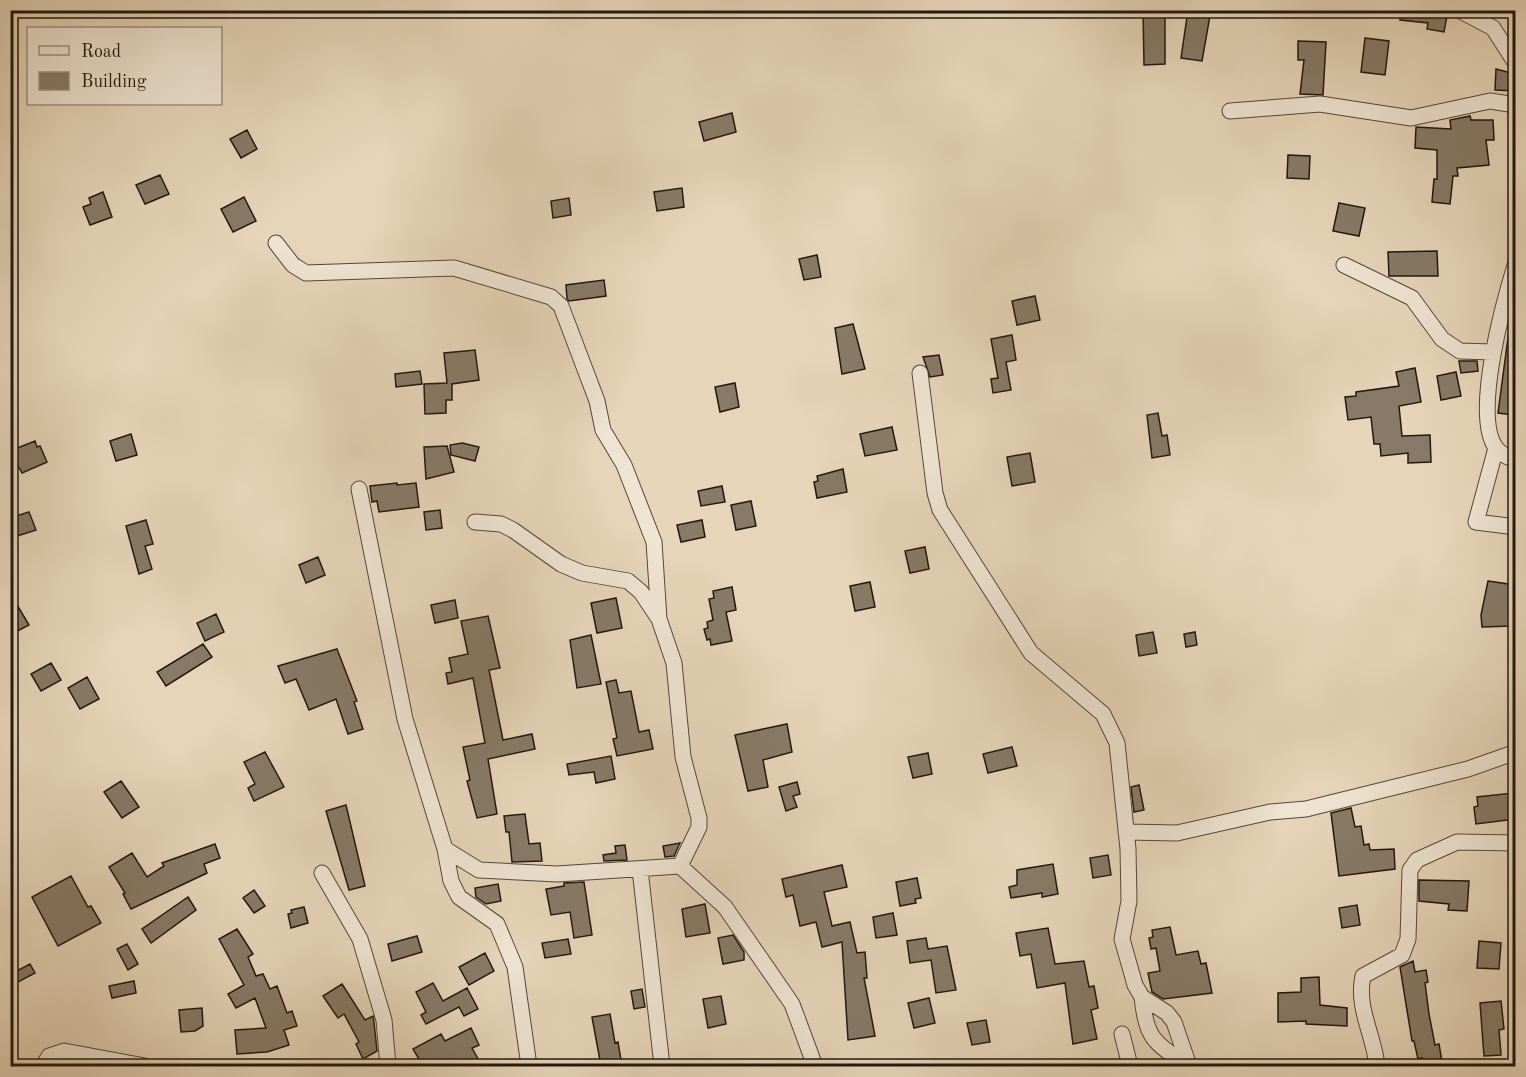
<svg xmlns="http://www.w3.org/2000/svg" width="1526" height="1077" font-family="'Old Standard TT',serif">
<rect width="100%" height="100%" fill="#e6d5b9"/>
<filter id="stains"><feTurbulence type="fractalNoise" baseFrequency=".00333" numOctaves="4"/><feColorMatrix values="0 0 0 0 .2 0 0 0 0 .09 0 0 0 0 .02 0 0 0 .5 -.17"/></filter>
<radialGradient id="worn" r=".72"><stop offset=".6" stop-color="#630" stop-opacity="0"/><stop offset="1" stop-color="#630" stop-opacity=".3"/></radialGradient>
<path fill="#887a67" stroke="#23170f" stroke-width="1.5" d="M1143,10H1165V64L1144,65Z
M1188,10H1211L1202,61L1181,58Z
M1401,10H1448L1444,32L1427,29L1428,23L1400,20Z
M1365,38L1389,41L1385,75L1361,72Z
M1298,41L1326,42L1323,95L1300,94L1304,60H1298Z
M1496,69L1515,74V91L1495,90Z
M732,113L736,132L704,141L699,122Z
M1470,116L1471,120H1493L1494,140H1486L1489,165L1457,168L1458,176H1453L1450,204L1432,202L1434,179H1437V150L1415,148L1416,127L1451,129L1450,120Z
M247,130L257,149L241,158L230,139Z
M1288,155L1310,156L1309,179L1287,178Z
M160,175L169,194L145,204L136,185Z
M682,188L684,207L657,211L654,192Z
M103,192L112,217L90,225L83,207L91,204L89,198Z
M244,197L256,221L233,232L221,209Z
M569,198L571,215L553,218L551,201Z
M1339,203L1365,208L1359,236L1333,231Z
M1437,251L1438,276H1389L1388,252Z
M817,255L821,277L804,280L799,259Z
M604,280L606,296L569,301L567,299L566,285Z
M1035,296L1040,320L1017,325L1012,301Z
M853,324L865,369L842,374L835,328Z
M1509,330L1515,331L1514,415L1498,413Z
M1012,335L1016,360L1006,362L1011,390L993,393L991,379L998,378L991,339Z
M475,350L479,380L452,384V400H446V413L425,414L424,384L447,383L444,353Z
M939,355L943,375L930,377L923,357Z
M1459,361H1477L1478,371L1461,373Z
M1415,368L1421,402L1399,406L1402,436L1430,435L1431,462L1408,463V453L1381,456L1380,444H1374L1371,417L1348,420L1345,397L1356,396V392L1399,386L1396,372Z
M420,371L422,384L396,387L395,374Z
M1456,372L1461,396L1441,400L1437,376Z
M735,383L739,407L720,412L715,387Z
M1158,413L1162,436L1167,435L1170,455L1152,458L1147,415Z
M892,427L897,450L865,456L860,434Z
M131,434L137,455L116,461L110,441Z
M35,441L37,447L40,446L47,462L22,473L10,451Z
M462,443L479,447L475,461L451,455L450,445Z
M447,446L454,472L426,479L424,447Z
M1030,453L1035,482L1012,486L1007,457Z
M843,469L847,492L817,498L814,482L818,481L817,476Z
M397,483V485L416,483L419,507L379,512L377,501L372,502L370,486Z
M722,486L725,502L701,506L698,491Z
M751,501L756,526L736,530L731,505Z
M440,510L442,528L426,530L424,512Z
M29,512L36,530L14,537L10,518Z
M146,520L153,544L145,546L152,569L139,574L126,526Z
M702,520L705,537L681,542L677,525Z
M925,547L929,569L910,573L905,551Z
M318,557L325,575L306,583L299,565Z
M1488,581L1515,585L1511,626L1482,627L1481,615Z
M870,582L875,607L855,611L850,586Z
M732,587L736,610L726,612L732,641L711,645L710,639L707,640L704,629L708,628L707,622L713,620L709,599L714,598L713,591Z
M10,593L29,625L10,635Z
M616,598L622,628L597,633L591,603Z
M455,600L458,618L435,623L431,605Z
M216,614L224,632L205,641L197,623Z
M488,616L500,668L489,670L503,740L532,734L535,749L488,759L497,814L477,818L467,781L470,780L463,747L485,743L473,678L448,684L446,673L452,672L449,658L468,654L461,621Z
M1153,632L1157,653L1139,656L1136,635Z
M1195,632L1197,645L1186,647L1184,634Z
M591,635L601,684L577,688L570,640Z
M203,644L212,657L166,686L157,672Z
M337,649L357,701L354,702L363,729L348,734L336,699L309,710L296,679L285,683L278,666Z
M51,663L61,680L41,691L31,674Z
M87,677L99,699L80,709L68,688Z
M616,680L619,693L631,691L639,732L649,730L653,749L617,756L613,739L617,738L606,682Z
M787,724L792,752L763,760L768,787L748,791L735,735Z
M1012,747L1017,766L988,773L983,754Z
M265,752L284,787L254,801L248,788L255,784L244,762Z
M928,753L932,774L913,778L908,757Z
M611,756L615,779L596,783L594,772L569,775L567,764Z
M121,781L139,807L122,818L104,792Z
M797,782L800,794L793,796L797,807L786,811L779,787Z
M1139,785L1144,810L1134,812L1131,787Z
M1513,793L1515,819L1476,824L1474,807L1478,806L1477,797Z
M346,805L365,886L349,890L326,811Z
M1351,808L1355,827L1361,826L1364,845L1369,844L1370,850L1394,849L1395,869L1339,876L1331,813Z
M525,814L529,844L540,843L542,861L512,862L509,832H506L504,816Z
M680,843L674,856L665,857L663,846Z
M215,844L220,858L204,864L207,873L131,909L123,894L125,893L109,867L132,853L147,877L164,866L162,863Z
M625,845L627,860L604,861L603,855L616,853L615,846Z
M1108,855L1111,875L1093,878L1090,858Z
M1053,864L1058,894L1042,897V893L1011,898L1009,887L1017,885V870Z
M842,865L847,887L824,892L832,926L850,922L857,953L865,952L867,978H864L875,1036L848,1040L842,942L822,947L816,922L800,926L793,895L786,897L782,879Z
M71,876L88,907L91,906L101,923L58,946L32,897Z
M917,878L921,898L915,899L916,903L900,906L896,882Z
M1419,880L1469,881L1467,911L1448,910L1449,904L1419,901Z
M584,882L592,935L574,938L570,912L551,915L546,889L564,886V883Z
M498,884L501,901L486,904L476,897L475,888Z
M254,890L265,906L254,913L243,898Z
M188,897L196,910L151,943L142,929Z
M705,904L710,933L686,937L682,909Z
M1357,905L1360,925L1342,928L1339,908Z
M304,907L308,923L291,928L288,914L292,913L291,910Z
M893,913L897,935L876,938L873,917Z
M1170,927L1176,955L1198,951L1201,964L1206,963L1212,993L1163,999L1152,992L1148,973L1160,971L1156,948L1151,949L1149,938L1153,937L1152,930Z
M1048,928L1055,964L1084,961L1089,987L1094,986L1098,1008L1091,1010L1097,1039L1073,1044L1065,983L1037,988L1031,954L1020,956L1016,933Z
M237,929L253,954L248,957L256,976L263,974L270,989L277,986L287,1013L292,1011L297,1026L284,1030L289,1045L267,1052L237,1054L235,1030L266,1028L255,998L236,1008L228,994L244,985L219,939Z
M733,935L744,952V960L723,964L718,938Z
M417,936L422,952L392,961L388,944Z
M926,938L928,949L947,946L956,990L936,993L931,960L910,963L907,941Z
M568,939L571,954L545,958L542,943Z
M1479,941L1501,943L1499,969L1477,968Z
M127,944L138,964L128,970L117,949Z
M485,953L494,971L469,985L459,967Z
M1413,961L1415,972L1426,970L1428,982L1425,983L1429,1014L1435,1045L1439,1044L1442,1062L1423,1065L1422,1058L1418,1059L1414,1041H1412L1400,967Z
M30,964L35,973L16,983L11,974Z
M1319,977L1320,1005L1347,1008V1026L1306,1024V1021L1278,1022V993L1301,992V978Z
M134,981L136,993L112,998L109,986Z
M433,983L443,1001L467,988L478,1009L464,1016L459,1007L426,1024L421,1015L426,1012L416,992Z
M342,984L365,1020L373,1016L374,1022L377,1051L363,1059L356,1044L359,1042L344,1014L338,1018L323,996Z
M642,989L645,1007L634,1009L631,991Z
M721,996L726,1024L708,1028L703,999Z
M929,998L935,1023L914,1028L908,1003Z
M1501,1001L1504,1029L1499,1030L1501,1055L1484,1056L1480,1003Z
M202,1008L203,1026L195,1031L181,1032L179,1010Z
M610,1014L615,1043L618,1042L622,1066H601L592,1017Z
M986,1020L990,1042L972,1045L967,1023Z
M471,1028L479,1045L472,1048L482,1066H423L413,1049L441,1034L445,1041Z"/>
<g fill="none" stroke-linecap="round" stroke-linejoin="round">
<g stroke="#54463a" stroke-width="17">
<path id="street" d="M1459,10L1493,28L1516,64
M1230,111L1320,104L1411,118L1490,101L1516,105
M276,243L293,265L306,273L454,268L551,297L561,306L597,401L603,430L624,465L654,542L659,619
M1516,262C1504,301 1472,415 1496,448C1501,455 1508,457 1516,460
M1344,265L1412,298L1442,339L1460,351L1493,352
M920,373L935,493L940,510L1031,653L1103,714L1117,743L1128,849L1129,901L1122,939L1135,985L1142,997L1167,1013L1174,1022L1189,1066
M1496,448L1476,522L1516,527
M359,489L405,719L445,849L451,881L459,897L497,924L515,967L529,1066
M475,522L501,524L513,530L561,564L582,573L628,581L641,592L659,619L674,663L683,757L699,818V827L680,866
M1126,832L1177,833L1270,812L1306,809L1468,769L1516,752
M445,849L479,870L557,874L680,866L725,907L792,1004L815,1066
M640,869L662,1066
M322,873L360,939L384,1020L388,1066
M1142,997C1146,1040 1155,1043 1189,1066
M1122,1034L1130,1066
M43,1066L49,1056L64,1051L145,1066
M1377,1066C1374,1035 1356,1008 1363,976L1402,955L1408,939L1410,870L1417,860L1457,842L1516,843"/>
</g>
<use href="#street" stroke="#efe4d2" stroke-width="15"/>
</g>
<rect width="1526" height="1077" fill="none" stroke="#e6d5b9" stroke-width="36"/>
<rect x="12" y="12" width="1502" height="1053" fill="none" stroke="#23170f" stroke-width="3"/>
<rect x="18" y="18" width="1490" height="1041" fill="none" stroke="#23170f" stroke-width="1.5"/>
<rect x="27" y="27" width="195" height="78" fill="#efe4d2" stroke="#9d9284" stroke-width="1.5"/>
<rect x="39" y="46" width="30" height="9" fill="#efe4d2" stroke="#9d9284" stroke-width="1.5"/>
<text x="81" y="57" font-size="18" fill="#23170f">Road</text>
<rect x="39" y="72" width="30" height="18" fill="#887a67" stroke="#9d9284" stroke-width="1.5"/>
<text x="81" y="87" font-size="18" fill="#23170f">Building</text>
<rect width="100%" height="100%" filter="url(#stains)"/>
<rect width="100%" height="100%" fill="url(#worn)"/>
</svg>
